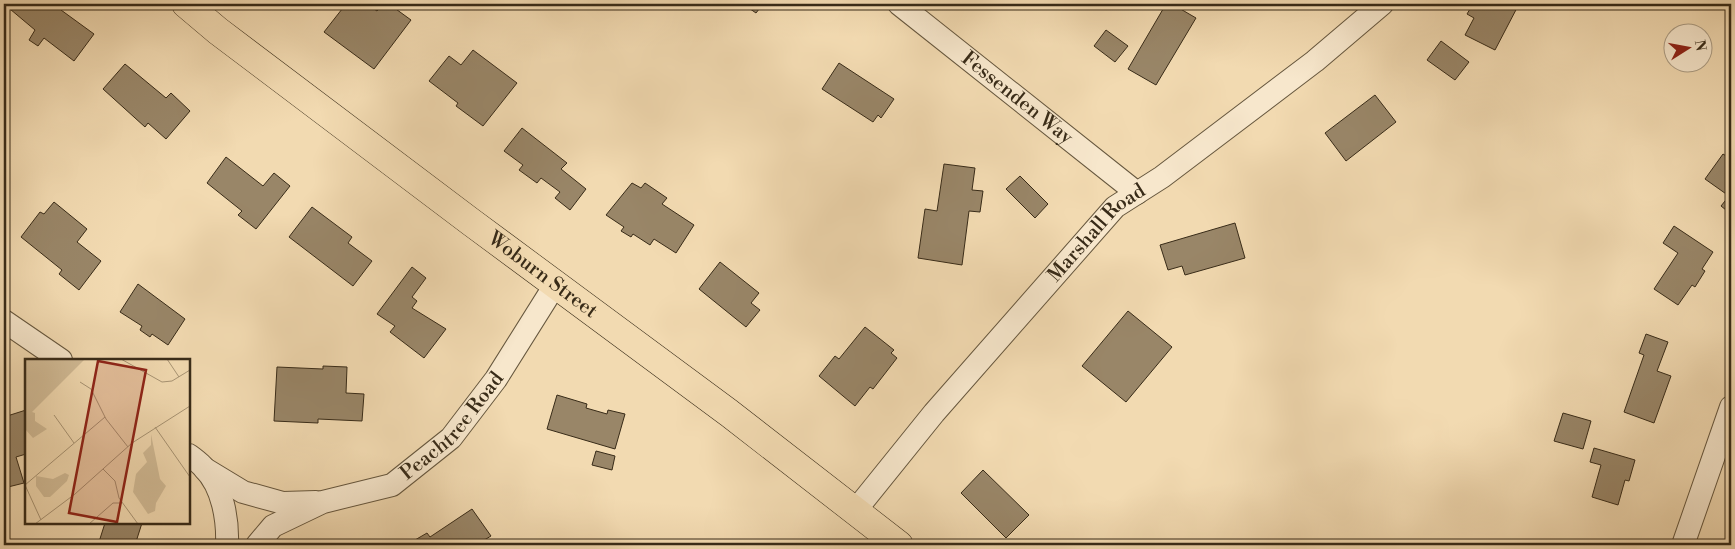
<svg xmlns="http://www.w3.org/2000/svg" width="1735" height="549" font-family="'Libre Bodoni',serif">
<rect width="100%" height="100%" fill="#f2dab1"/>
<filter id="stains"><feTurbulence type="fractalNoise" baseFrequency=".004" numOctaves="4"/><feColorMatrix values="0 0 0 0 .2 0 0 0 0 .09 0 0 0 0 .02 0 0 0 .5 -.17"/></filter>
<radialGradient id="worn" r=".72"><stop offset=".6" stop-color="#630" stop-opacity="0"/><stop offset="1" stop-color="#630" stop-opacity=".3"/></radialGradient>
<path fill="#998668" stroke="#382b18" d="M4,4H59L63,7L61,10L94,34L74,61L44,38L38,46L29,40L35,30Z
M346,4H367L377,11L383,4H389L411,20L374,69L324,32Z
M743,4H763L756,13Z
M1166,4H1172L1196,18L1156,85L1128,69Z
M1473,4L1479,7L1481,4H1519L1495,50L1465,35L1474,18L1467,14Z
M1106,30L1128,46L1115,62L1094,46Z
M1441,41L1469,62L1455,80L1427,60Z
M473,50L517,83L483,126L456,106L458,103L429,81L449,56L461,65Z
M839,63L894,99L881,118L878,115L873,122L822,89Z
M125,64L166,98L171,93L190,111L166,139L148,123L145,127L103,89Z
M1375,95L1396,122L1346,161L1325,133Z
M522,128L567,163L561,169L586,189L570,210L555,198L560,192L541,178L537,183L519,170L523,165L504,151Z
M1723,154L1731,159V214L1721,206L1729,196L1705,179Z
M226,157L263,186L274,173L290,186L256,229L238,215L242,211L207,183Z
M944,164L975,168L972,190L983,191L980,212L969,211L962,265L918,258L925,209L937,211Z
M1020,176L1048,204L1035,218L1006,189Z
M632,183L641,188L645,183L667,198L662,204L694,225L676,253L654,239L650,245L633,234L631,237L621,231L624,227L606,215Z
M54,202L87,229L77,242L101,261L79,290L59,274L62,270L21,237L40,212L44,214Z
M312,207L352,237L348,243L372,261L353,286L289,237Z
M1235,223L1245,258L1185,275L1182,266L1168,270L1160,245Z
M1674,226L1713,252L1702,269L1705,271L1695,287L1692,285L1678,305L1654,289L1678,253L1663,243Z
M720,262L759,293L751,303L760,310L746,327L699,289Z
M412,267L426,278L412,297L417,301L412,308L446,329L424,358L390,332L395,326L377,314Z
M138,284L185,319L168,345L152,334L150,337L140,330L142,326L120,312Z
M1128,311L1172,347L1126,402L1082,366Z
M865,327L894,350L891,353L897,358L873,389L870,387L855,406L819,376L835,356L839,359Z
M1646,334L1668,342L1657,371L1671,376L1654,423L1624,412L1644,355L1639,353Z
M323,366L347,367L346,393L364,394L362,421L318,419V423L274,421L277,367L323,369Z
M557,395L587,404L586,408L607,414L608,410L625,414L615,449L547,429Z
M26,410V454L16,457L24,483L8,487L4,472V417Z
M1563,413L1591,421L1583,449L1554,441Z
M1594,448L1635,460L1629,481L1625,480L1618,505L1592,497L1601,465L1590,462Z
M596,451L615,456L612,470L592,465Z
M983,470L1029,515L1006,538L961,493Z
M472,509L491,536L476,545H418L415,540L427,533L430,537Z
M105,523H142L135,545H98Z"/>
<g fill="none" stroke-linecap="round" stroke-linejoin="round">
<g stroke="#66573e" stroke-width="24">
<g id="minor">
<path id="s1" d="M899,4L1137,193"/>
<path d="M4,321L61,360"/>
<path d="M189,455C194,459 200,463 204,468C223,487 228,520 227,545"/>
<path d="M205,469L243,492L283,503L316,502"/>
<path id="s2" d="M855,511L934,413L1115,207L1162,177L1315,61L1382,4"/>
<path id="s3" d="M257,545L273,526L323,502L392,485L451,438L496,379L555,285"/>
<path d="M1683,545L1731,407"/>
</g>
</g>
<g stroke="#382b18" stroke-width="29">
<g id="primary">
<path id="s4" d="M186,4L218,31L471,222L729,413L899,545"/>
</g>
</g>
<use href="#minor" stroke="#f7e7cc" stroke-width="22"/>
<use href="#primary" stroke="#f2dab1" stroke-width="28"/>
</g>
<g text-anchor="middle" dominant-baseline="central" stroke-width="4" stroke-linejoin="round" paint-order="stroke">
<g font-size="20" fill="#382b18" stroke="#f7e7cc">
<text stroke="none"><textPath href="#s1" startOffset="151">Fessenden Way</textPath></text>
<text stroke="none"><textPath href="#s2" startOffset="369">Marshall Road</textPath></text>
<text stroke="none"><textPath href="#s4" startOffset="448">Woburn Street</textPath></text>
<text stroke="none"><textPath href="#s3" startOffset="236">Peachtree Road</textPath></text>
</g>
</g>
<g transform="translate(25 359)">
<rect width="165" height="165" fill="#f2dab1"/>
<path d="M0,0H60L7,53L10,54V62L22,70L8,79L0,70ZM126,75L135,120L141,127L131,144L130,152L123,155L108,133L111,115L122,103L118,94L126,86ZM40,114L44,116L42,122L25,138H19L11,127V117L28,120Z" fill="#d2bc97"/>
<path fill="none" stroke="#a89474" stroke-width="1" d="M96,0L137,23L147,22L165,11M142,0L154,18M55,23L66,30L81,60L103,88M29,56L49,84M130,68L165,118M78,110L90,122L94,139L113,165M0,126L80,58M0,126L16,161M10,165L50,135L107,84L165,47M64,165L88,144H97"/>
<path fill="#8f2418" fill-opacity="0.15" stroke="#8f2418" stroke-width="2.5" d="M73,2L121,11L92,163L44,154Z"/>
<rect width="165" height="165" fill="none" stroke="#382b18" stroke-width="2.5"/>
</g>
<rect width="1735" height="549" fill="none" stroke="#f2dab1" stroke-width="20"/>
<rect x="5" y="5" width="1725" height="539" fill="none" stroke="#382b18" stroke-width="2.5"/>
<rect x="10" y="10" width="1715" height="529" fill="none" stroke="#382b18"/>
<g transform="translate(1688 48) rotate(79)"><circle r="24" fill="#f7e7cc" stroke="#ab9c84"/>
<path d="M0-4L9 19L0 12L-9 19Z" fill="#8f2418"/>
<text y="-8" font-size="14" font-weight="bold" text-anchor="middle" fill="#382b18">N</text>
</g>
<rect width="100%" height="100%" filter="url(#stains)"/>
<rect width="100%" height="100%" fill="url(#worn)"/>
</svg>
